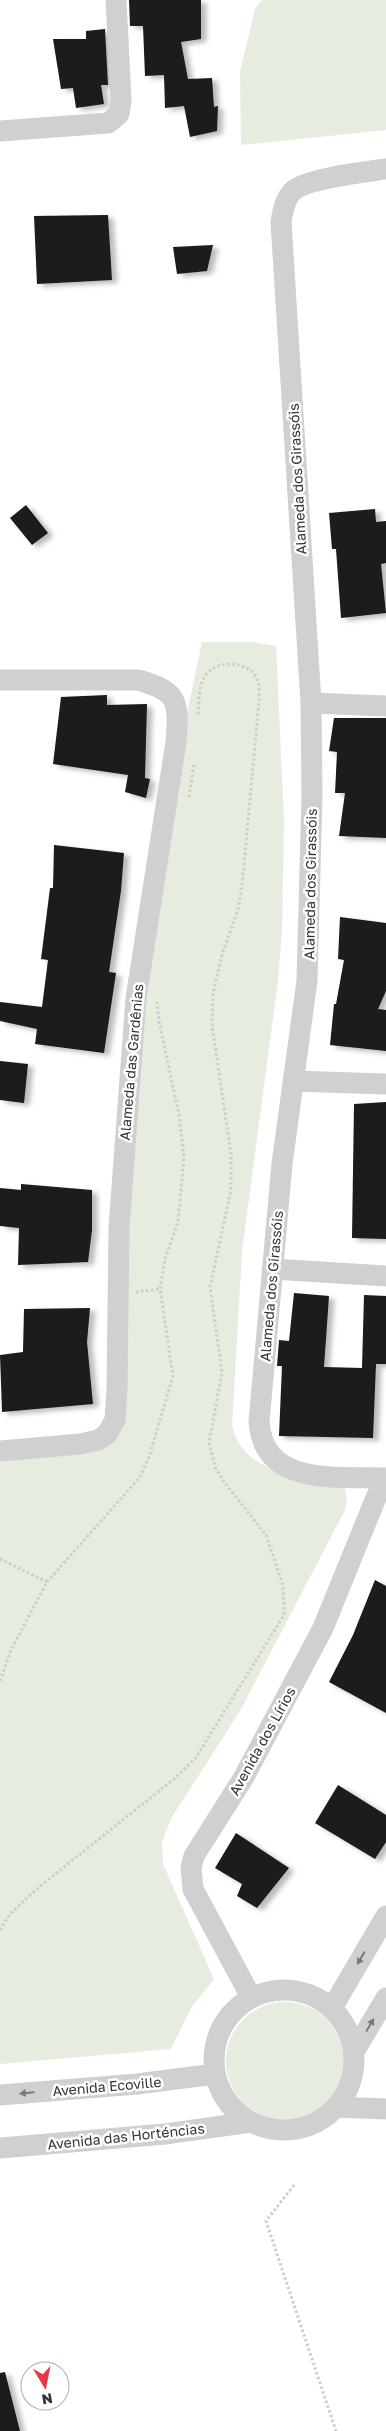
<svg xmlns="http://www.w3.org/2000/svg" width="386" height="2431" font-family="'Golos Text',sans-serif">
<defs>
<filter id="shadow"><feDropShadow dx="5.5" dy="3" stdDeviation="2.5" flood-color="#0004"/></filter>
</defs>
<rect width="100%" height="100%" fill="#fff"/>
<path fill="#e6ecdf" d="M262,0H386V130L241,145L240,72L255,9Z
M202,642H251L276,646L284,820L282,930L278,980L242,1252L232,1426C238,1447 249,1459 268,1467L340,1485L345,1489L347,1500L345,1510L240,1711L172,1817L162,1842L163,1864L214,1979L191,2008L171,2049L0,2064V1461L104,1446L135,1053L185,723Z
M226 2061a59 59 0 1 1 118 0a59 59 0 1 1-118 0Z"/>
<path fill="#1a1a1a" filter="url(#shadow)" d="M129,0H201V39L181,42L188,79L212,78L214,107L218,106L217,131L190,137L184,106L165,108L164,75L145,76L143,26H130Z
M105,29L108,85H101L104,104L76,108L73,88L61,89L53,39H86V31Z
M108,215L112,280L37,284L34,216Z
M213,245L207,271L177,274L173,247Z
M26,505L48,533L32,545L10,518Z
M375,509L376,522L386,521V563L381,564L386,613L341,618L336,549H332L329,513Z
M107,695V705L147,704L145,778L150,779L146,798L125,792L128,775L53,764L61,697Z
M334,718H386V838L339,836L345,793H335L337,752L329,751Z
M54,845L124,853L121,891L109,972L116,973L104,1053L35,1044L37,1029L0,1021V1002L42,1007L48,960L41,959L50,888H53Z
M340,917L386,923V991L378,1009L386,1010V1051L330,1045L334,1004H336L344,960L338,959Z
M0,1061L28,1064L24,1103L0,1100Z
M386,1102V1239L352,1238L354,1104Z
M21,1184L92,1190V1230L88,1262L18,1265L19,1228L0,1226V1188L21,1190Z
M294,1293L329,1296L324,1367L362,1368L364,1295L386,1296V1364H376L373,1438L279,1436L282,1366H277L279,1340L289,1341Z
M90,1308L87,1342L93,1404L2,1412L0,1355L23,1352L24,1309Z
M375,1580L386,1586V1713L329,1682L353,1635Z
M338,1785L386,1815V1842L375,1859L315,1823Z
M236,1833L289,1868L257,1908L237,1896L242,1884L215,1868Z
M5,2372L20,2431H0V2373Z"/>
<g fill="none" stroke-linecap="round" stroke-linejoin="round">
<path stroke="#cdcdcd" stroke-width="3" stroke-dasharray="2.5 2.5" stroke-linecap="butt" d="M189,797L194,764
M136,1292L160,1289
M0,1559L47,1582
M0,1681L11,1650L47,1582L140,1477L149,1457L173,1376L160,1289L165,1259L178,1222L184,1157L179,1115L159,1021L157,1002
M0,1930L10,1914L39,1887L174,1779L195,1759L284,1615L283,1585L266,1535L225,1483L216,1469L209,1443L222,1372L210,1287L231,1190V1154L212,1025L213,994L221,958L238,909L242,886L259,701C259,692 260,681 254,674C243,660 214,661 205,676C198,688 199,702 198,715
M294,2185L266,2221L336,2431"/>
<path stroke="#d0d0d0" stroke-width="21" d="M0,131L108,123L119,114L121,100L116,0
M386,169C366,172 309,178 294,190C285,198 283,210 281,222L311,703L312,796L307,981L282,1164L259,1422C264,1487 337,1476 386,1478
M0,680H138C179,691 179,702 176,742L136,998L119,1228L117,1389L115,1420L107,1434L98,1440L80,1444L0,1451
M311,703L386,706
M293,1081L386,1084
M272,1269L386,1276
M214 2060a70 70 0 1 1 140 0a70 70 0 1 1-140 0Z
M251,1997L193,1889L191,1868L194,1856L244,1777L323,1628L384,1478
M332,2008L386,1916
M354,2052L386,1998
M0,2095L137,2084L215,2074
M336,2107L386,2109
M0,2148L165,2134L251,2122"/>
</g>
<defs><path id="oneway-solid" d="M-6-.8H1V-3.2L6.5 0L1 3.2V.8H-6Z" transform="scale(1.25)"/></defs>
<g fill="#7a7a7a">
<use href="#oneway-solid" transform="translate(361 1958) rotate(120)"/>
<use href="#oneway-solid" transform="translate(370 2025) rotate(-60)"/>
<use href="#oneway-solid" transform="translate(27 2093) rotate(175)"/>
</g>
<g text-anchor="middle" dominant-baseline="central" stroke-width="5" stroke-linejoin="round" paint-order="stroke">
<g font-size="14" fill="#333" stroke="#fff">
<text transform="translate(297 479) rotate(-93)">Alameda dos Girassóis</text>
<text transform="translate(310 884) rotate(-89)">Alameda dos Girassóis</text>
<text transform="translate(131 1062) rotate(-85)">Alameda das Gardênias</text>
<text transform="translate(271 1286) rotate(-85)">Alameda dos Girassóis</text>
<text transform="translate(262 1741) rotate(-61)">Avenida dos Lírios</text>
<text transform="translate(107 2086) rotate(-5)">Avenida Ecoville</text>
<text transform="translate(126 2136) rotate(-6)">Avenida das Horténcias</text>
</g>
</g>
<g transform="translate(45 2386) rotate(170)"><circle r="24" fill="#ffffff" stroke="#adadad"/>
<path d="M0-4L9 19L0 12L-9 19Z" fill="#e63946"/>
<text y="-8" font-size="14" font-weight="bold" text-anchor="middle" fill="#333333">N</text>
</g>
</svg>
